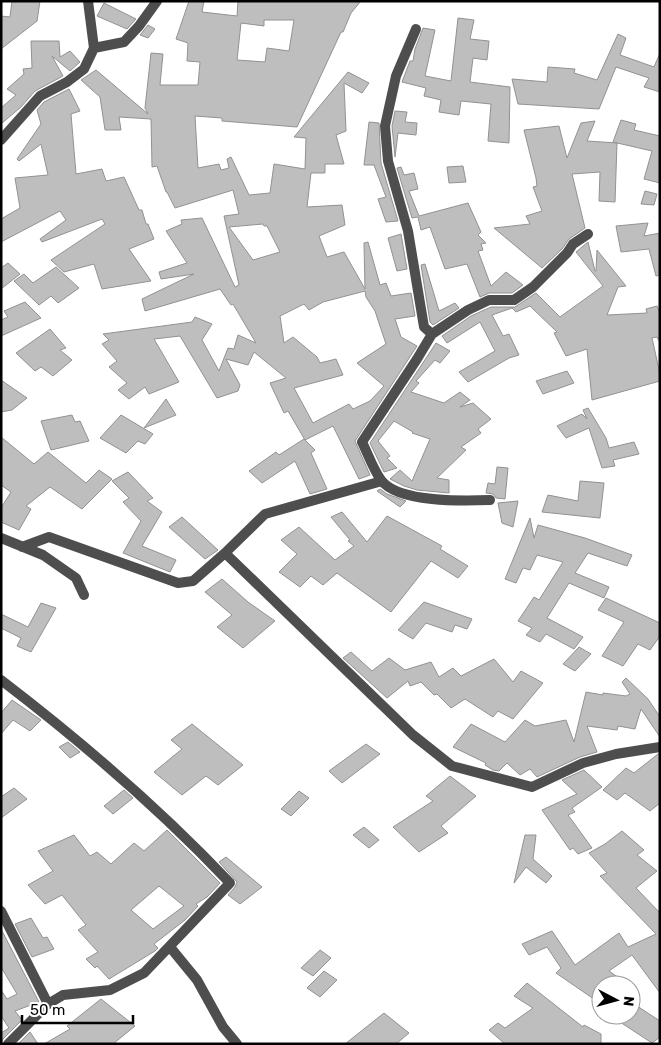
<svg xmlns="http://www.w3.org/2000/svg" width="661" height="1045" font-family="Rubik,sans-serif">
<rect width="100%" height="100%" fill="#fff"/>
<path fill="#bebebe" stroke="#929292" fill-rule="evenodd" d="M12,1H40L37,21L1,49V16L10,17Z
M189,1H204L202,12L237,16L238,1H361L351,13L343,32H341L297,127L222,121V118L195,116L198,168L219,164L221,170L229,168L227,159L231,157L249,195L270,193L274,164L305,169L306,138L294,137L348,72L369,83L362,93L344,83L346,131L336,135L344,164H325V173H311L307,207L342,205L345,225L319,236L327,257L344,252L365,289L364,243L368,242L380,285L386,283L391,296L411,293L415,316L395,319L401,337L417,346L355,441L370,475L359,479L333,426L305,440L288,411L284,413L270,383L286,378L254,352L248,365L226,359L240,385L238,391L217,398L180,336L154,339L179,382L149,394L145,387L129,399L118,390L127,383L109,367L117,361L102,344L109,340L103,334L192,322L195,317L212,324L202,340L219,371L228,348L234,349L238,335L256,343L233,304L231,305L220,289L145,311L142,299L194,274L161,279L159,272L187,263L166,231L182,224L181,220L202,218L235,287L239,285L224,216L239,214L233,190L175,208L167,192H166L157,166L152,167L151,119L119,117L121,130H105L100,97L81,80L96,70L148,114L145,108L151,53L163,54L160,85H198L200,62L187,61L188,43L176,39ZM264,20H294L289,51L267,48L265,62L237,60L241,23L264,26ZM263,224L264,226H267L280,252L253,260L229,227ZM365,291L366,297L375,311L386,344L357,363L384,386L370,401L353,409L349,404L313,423L294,388L343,375L336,359L320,363L317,357L293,337L284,343L280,316L304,304L309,310L323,302Z
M104,3L136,19L127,29L97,16Z
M458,18L474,20L470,39L489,41L487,60L473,58L470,82L510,87L509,143L488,141L491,104L461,101L459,115L439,112L441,100L424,96L426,88L402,82L410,61H413L415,49L423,28L435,30L425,76L451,81Z
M148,25L155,29L148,38L140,35Z
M618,34L626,38L620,55L654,67L660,53V92L644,87L649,78L616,67L599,109L518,104L512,79L547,82L548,67L575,69L574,73L597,80Z
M31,41H59L60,57L70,51L80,62L70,71L52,56L63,76L35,91L21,107L1,124V108L16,95L7,89L24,74L23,69L32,68Z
M69,89L80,111L71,114L76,174L102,169L106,181L124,177L139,210H142L146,224H148L154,239L129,249L151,281L102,289L94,264L64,272L51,260L105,224L102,219L42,242L40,239L66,220L60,211L1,242V219L20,208L15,178L48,175L41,144L19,161L17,159L41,124L37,110L44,102Z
M395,111L407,112L405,122L417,123L416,135L398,133L395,157L392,126Z
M621,120L636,124L634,130L660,136V183L644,179L652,151L613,142Z
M595,121L587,141L617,143L615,202L599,201L600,172L572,174L585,228L569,239L562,249L542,268L494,228L530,224L526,216L542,211L533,187L537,186L536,178L524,130L559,126L567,158L581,123Z
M369,122L379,123L381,163L398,221L386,222L378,199L386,197L374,165H364Z
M463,166L466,182L449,183L447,167Z
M401,167L404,175L414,173L418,189L409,191L419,216L468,203L481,232L478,235L486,243L481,244L483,250L478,251L491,286L506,272L523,285L512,293H489L480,297L467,264L445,269L430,227L421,230L418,217L412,218L397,168Z
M645,191L657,194L654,205L641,204Z
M648,223L644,236L660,233V275L656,276L649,249L621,252L616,226Z
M401,234L407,269L397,271L388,238Z
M588,242L595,271H596L597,250L626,286L618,287L607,315L647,313L646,309L657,306L660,313V343L657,337L652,338L660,374V381L592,400L587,349L566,356L554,333L557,332L530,306L516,312L512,308L492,315L503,336L509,334L519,355L509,358L468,382L459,372L495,351L480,322L447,343L442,336L471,316L491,307H515L536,293L560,317L603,286L576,252Z
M8,263L20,274L1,289V268Z
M425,264L439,311L455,303L459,308L433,325L430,322L421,265Z
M56,267L79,288L58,303L51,296L39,305L14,281L24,274L33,283Z
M25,302L41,318L1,336V320L8,317L4,311Z
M50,329L66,348L60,350L72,360L53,376L41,367L35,371L16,353Z
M436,343L450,351L440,363L435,360L416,381L419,383L411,392L444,403L460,392L470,400L460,407L473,403L491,419L478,429L481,433L461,447L466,450L437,478L449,480V493L417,490L404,486L390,479L400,470L412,481L430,439L412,433L413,432L394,421L378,441L390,456L387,458L397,468L384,472L370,443Z
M567,371L574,383L543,394L536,381Z
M1,380L27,398L12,410L1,412Z
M166,399L176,415L144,428Z
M588,408L606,438L609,448L634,442L639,454L613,460L615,466L602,468L589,428L566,438L557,426L582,414L587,419L583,410Z
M72,415L75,422L80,421L89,441L51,450L41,421Z
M121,415L153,434L145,444L138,441L126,453L100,438Z
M1,437L34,464L48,452L86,483L99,470L112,479L82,509L50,487L26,506L31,509L19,530L1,522V508L11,492L1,485Z
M304,439L315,450L311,453L327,489L310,494L295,461L262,483L249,471L276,452L279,455Z
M497,467L508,468L505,499L496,498L493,494L486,493L488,483L495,484Z
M128,472L153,498L147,501L162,512L142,546L176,560L170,572L123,553L141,521L123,502L129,498L112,481Z
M580,481L604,483L600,518L542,512L548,495L578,501Z
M380,489L387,494L406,501L400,507L377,491Z
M518,501L513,527L502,523L498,503Z
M342,512L367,542L387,516L442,546L440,549L468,566L458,578L431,561L391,612L337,573L323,585L311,576L300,587L279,572L297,554L281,540L299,527L335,560L354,546L348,541L350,540L331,517Z
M182,517L218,550L205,559L169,527Z
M530,518L534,538L538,525L585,538L632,555L627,566L588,553L575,573L609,587L604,598L569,583L547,618L583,637L574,649L546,634L540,642L526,635L532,628L518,621L534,597L539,600L563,562L537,555L530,570L523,568L516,583L505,579Z
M222,579L248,602L275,621L243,648L217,627L232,615L205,592Z
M606,598L660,623V636L650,650L638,644L623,666L602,656L624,622L598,610Z
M424,602L472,619L467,629L455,625L452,632L426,623L413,639L398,630Z
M41,603L56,608L31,652L17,646L21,638L1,628V614L28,627Z
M579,647L591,654L575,671L563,664Z
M351,652L372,671L389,658L405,670L431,662L439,677L453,668L461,676L494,659L513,682L521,671L543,683L513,719L498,711L493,717L465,699L451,708L437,694L434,695L421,682L410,686L408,681L387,698L343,658Z
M626,678L648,699L660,717V737L641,709L635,729L618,726L617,730L587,726L597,752L580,757L537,777L530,769L520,775L507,763L499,771L493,770L485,765L486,763L453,747L471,724L505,742L525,720L535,726L566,720L574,742L586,692L603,695V693L626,696L630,694L622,682Z
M12,700L41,720L30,731L13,720L1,734V713Z
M192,724L243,765L218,785L206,776L182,795L154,772L182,749L171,740Z
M68,742L80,752L70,758L59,747Z
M366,744L380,754L342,783L329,771Z
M658,754H660V803L650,811L625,793L617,800L603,790L626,768L634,773Z
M584,770L602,787L572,808L575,812L568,815L592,848L578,854L573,848L570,850L542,810L577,794L562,780Z
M450,776L476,796L441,826L448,833L419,852L393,827L433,801L426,796Z
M14,788L27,799L1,818V797Z
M124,790L133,798L113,814L104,806Z
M299,791L309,798L291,816L281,809Z
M364,827L379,840L369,848L353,835Z
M167,830L220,883L207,897L196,904L198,906L185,920L154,944L158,948L155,951L109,979L97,966L95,968L86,959L98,952L78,930L86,925L62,895L45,904L28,885L53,871L38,851L74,835L90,856L97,852L111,864L134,843L144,851ZM159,886L184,906L153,929L131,910Z
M622,831L644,850L637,855L657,871L636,888L660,913V993L632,955L609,971L629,985H601V1004L556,973L561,968L547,947L529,955L522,944L552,931L575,965L619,933L628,947L656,934L600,876L607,873L589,853L605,844Z
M525,835H536L533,859L552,876L546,883L526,867L514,883Z
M226,857L262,887L240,904L228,895L235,887L237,882L219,862Z
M31,918L43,938L47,937L54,949L32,957L15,924Z
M1,929L39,1002L15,1011L22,1020L3,1039L1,1044V1033L9,1028L1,1016V990L7,999L17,994L1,967Z
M320,950L331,958L313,976L301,968Z
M324,971L337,980L320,997L307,988Z
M527,983L583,1027L584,1025L601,1034V1044H505L489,1030L498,1023L505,1028L533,1008L514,996Z
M101,999L135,1026L113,1044H44L70,1029L67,1026Z
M631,1002L660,1021V1037L652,1043L620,1022L627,1015H631Z
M384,1013L409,1033L396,1044H345Z
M30,1032L38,1044H18Z"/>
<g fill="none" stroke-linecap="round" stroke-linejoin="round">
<path stroke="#4e4e4e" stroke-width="10" d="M416,29L396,76L385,126L388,161L408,231L424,327L432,334
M490,500C463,501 398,503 381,480C373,469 368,454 362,442L417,359L432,334L468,310L489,300H514L533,287L567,253L573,244L588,234
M1,538L43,555L76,578L84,595
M22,547L49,537L178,583L193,581L225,553L265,514L382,481
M225,553L413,735L452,766L532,787L583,763L616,754L660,747
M1,680C82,742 160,809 230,883L144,973L110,990L63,995L48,1004L8,1044
M1,911L48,1004
M170,947L197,980L223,1027L237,1044"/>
<path stroke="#4e4e4e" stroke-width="10" d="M94,48L124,42L139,26L157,1
M1,140L40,96L67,82L84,69L94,48L88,1"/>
</g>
<rect width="661" height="1045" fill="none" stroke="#000000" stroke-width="5"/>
<g transform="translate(616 1000) rotate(96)"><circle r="24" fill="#ffffff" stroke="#999999"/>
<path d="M0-4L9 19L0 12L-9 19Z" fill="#000000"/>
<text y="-8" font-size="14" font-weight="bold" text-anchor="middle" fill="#000000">N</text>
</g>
<path d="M22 1015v8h111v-8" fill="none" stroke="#000000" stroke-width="2.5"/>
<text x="30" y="1015" font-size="15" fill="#000000" stroke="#ffffff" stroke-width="4" paint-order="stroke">50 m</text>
</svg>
